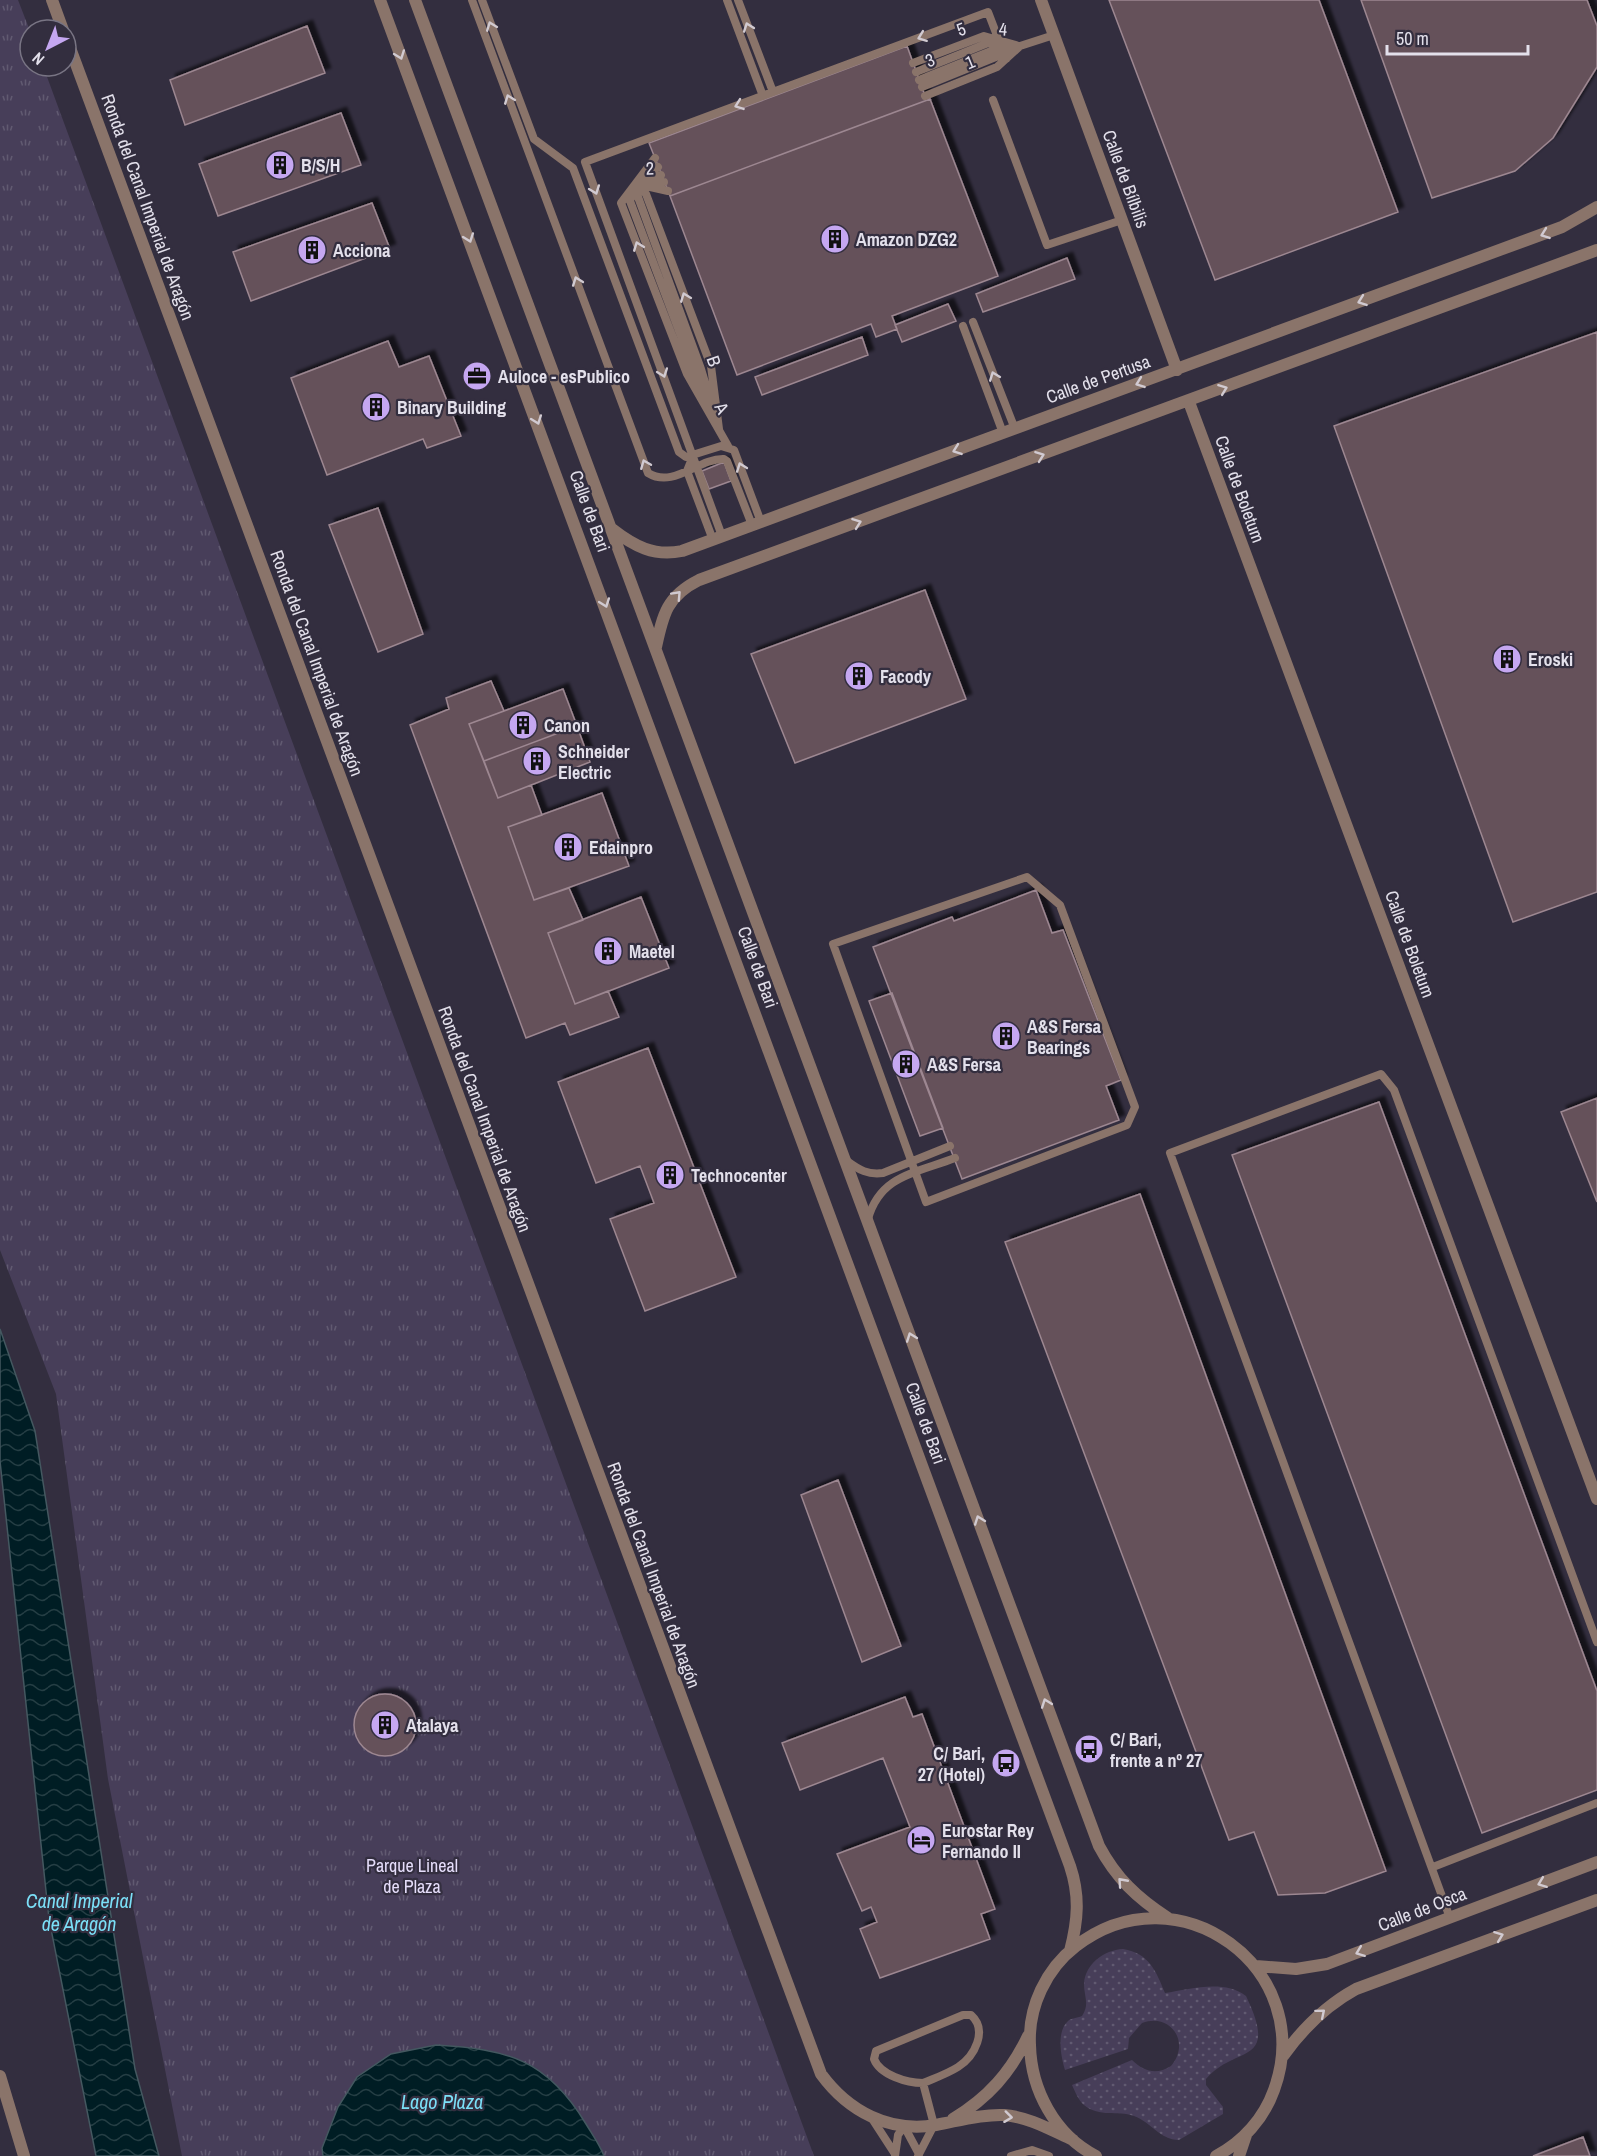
<svg xmlns="http://www.w3.org/2000/svg" width="1597" height="2156" font-family="'Archivo Narrow',sans-serif">
<defs>
<pattern id="grass-dots" width="8" height="8" patternUnits="userSpaceOnUse" patternTransform="scale(1.5)"><rect width="8" height="8" fill="#473e59"/><path d="M2 2h.1M6 6h.1" fill="none" stroke="#615a71" stroke-width="1.8" stroke-linecap="round"/></pattern>
<pattern id="park-tufts" width="24" height="20" patternUnits="userSpaceOnUse" patternTransform="scale(1.5)"><rect width="24" height="20" fill="#473e59"/><path d="M3 7l-1-3M5 7V3M7 7l1-3M15 17l-1-3M17 17v-4M19 17l1-3" fill="none" stroke="#615a71"/></pattern>
<pattern id="water-waves" width="16" height="10" patternUnits="userSpaceOnUse" patternTransform="scale(1.5)"><rect width="16" height="10" fill="#001d24"/><path d="M0 5q4-4 8 0t8 0" fill="none" stroke="#253e44"/></pattern>
<filter id="shadow"><feDropShadow dx="5.5" dy="-5.5" stdDeviation="1.5" flood-color="#0009"/></filter>
</defs>
<rect width="100%" height="100%" fill="#332e3f"/>
<path fill="url(#grass-dots)" d="M1123,1949C1149,1953 1156,1971 1165,1993C1190,1989 1224,1979 1246,1996C1280,2067 1235,2044 1206,2079V2085L1223,2107V2114L1179,2140C1160,2140 1151,2122 1134,2116C1117,2110 1100,2118 1084,2105C1078,2100 1075,2091 1072,2085L1132,2060C1144,2072 1157,2075 1171,2066C1191,2043 1171,2012 1142,2023L1129,2038L1128,2049L1065,2070C1061,2057 1056,2032 1068,2021C1071,2018 1077,2018 1082,2016C1090,2004 1084,1997 1084,1984C1085,1964 1104,1950 1123,1949Z"/>
<path fill="url(#park-tufts)" d="M0,0H18L30,31V66H43L814,2156H182L108,1779L56,1394L0,1250Z"/>
<path fill="url(#water-waves)" stroke="#445860" stroke-width="1.5" d="M0,1329L35,1431L135,2069L159,2156H96L49,1919L0,1461Z
M436,2045C507,2049 547,2059 586,2124C592,2134 600,2145 604,2156H323L322,2148L338,2107L357,2077L391,2054Z"/>
<path fill="#65515a" stroke="#9d8791" stroke-width="1.5" filter="url(#shadow)" d="M1109,0H1319L1398,212L1215,280Z
M1361,0H1587L1597,26V67L1553,138L1515,171L1432,198Z
M307,26L325,73L185,125L170,80Z
M907,46L925,96L930,99L670,196L649,143Z
M930,99L998,276L892,316L897,329L876,337L871,324L737,375L670,196Z
M341,113L361,165L218,216L199,164Z
M372,203L390,249L251,301L233,252Z
M1067,258L1075,279L983,312L976,294Z
M948,304L956,321L902,342L895,325Z
M1597,332V892L1513,922L1334,426Z
M862,337L868,355L762,395L755,377Z
M388,341L399,367L429,356L461,436L427,448L423,439L327,475L291,378Z
M724,462L731,481L709,489L702,471Z
M378,508L423,634L378,652L329,525Z
M925,590L966,699L795,763L751,654Z
M491,681L504,711L469,724L498,798L531,785L542,815L508,827L534,900L569,888L583,920L548,933L575,1004L608,991L619,1017L570,1035L565,1023L526,1038L410,725L449,709L446,698Z
M563,689L577,726L484,761L469,724Z
M577,726L590,762L498,798L484,761Z
M602,793L629,866L534,900L508,827Z
M1036,890L1052,933L1063,930L1121,1080L1106,1086L1119,1120L962,1179L873,947L952,917L954,921Z
M641,897L669,968L575,1004L548,933Z
M892,993L943,1128L920,1136L869,1001Z
M648,1048L736,1277L645,1311L610,1219L654,1203L640,1166L596,1183L558,1082Z
M1597,1098V1202L1561,1112Z
M1379,1102L1597,1691V1790L1482,1833L1232,1155Z
M1140,1194L1386,1871L1325,1893L1278,1895L1254,1832L1229,1840L1005,1242Z
M838,1480L901,1646L862,1662L801,1495Z
M354 1725a31 31 0 1 1 62 0a31 31 0 1 1-62 0Z
M905,1697L913,1717L922,1714L995,1909L981,1914L990,1939L880,1978L860,1929L877,1922L871,1907L862,1911L837,1854L910,1827L883,1758L800,1790L782,1743Z
M1583,2137L1590,2156H1533Z"/>
<g fill="none" stroke-linecap="round" stroke-linejoin="round">
<path stroke="#8a746a" stroke-width="8" d="M472,0L648,473C674,489 698,458 724,459L727,461L752,525
M482,0L534,139L573,168L679,452L686,457L721,446L734,450L761,522
M727,0L763,96
M738,0L773,92
M913,63L984,36L1016,45
M916,72L988,43L1001,44
M919,80L991,51L1020,46L1054,35
M922,87L1008,52
M925,96L997,67L1019,47
M993,100L1047,245L1122,220
M655,158L621,203L687,374L728,446
M644,177L658,167
M646,180L661,175
M636,183L646,194L711,366L719,429
M646,183L664,182
M637,184L668,191
M636,185L638,197L701,369L713,409
M633,192L630,201L704,397
M973,322L1015,429
M963,326L1003,433
M693,456L687,471L713,540
M722,536L585,162L988,12L1006,59
M1027,877L1060,905L1135,1107L1127,1125L926,1202L833,944Z
M847,1161C859,1170 868,1175 883,1173L950,1146
M868,1219C880,1175 916,1173 955,1158
M1433,1867L1597,1803
M1450,1918L1170,1153L1381,1074L1394,1090L1597,1642
M871,2117L895,2154
M895,2156L898,2135L904,2126L919,2154
M918,2156L934,2125L923,2083C935,2078 947,2074 958,2067C975,2056 988,2030 971,2015H963L876,2051L874,2059C880,2075 907,2083 923,2083
M1011,2156L1032,2150L1049,2156"/>
<path stroke="#8a746a" stroke-width="12" d="M52,0L63,30
M380,0L1070,1866C1080,1896 1078,1920 1070,1951
M415,0L1099,1846C1116,1878 1137,1898 1168,1918
M1041,0L1177,370
M66,37L821,2074C848,2111 889,2133 936,2125C958,2121 981,2114 1004,2115C1029,2117 1051,2130 1073,2140
M1189,402L1597,1499
M612,529C634,546 654,557 682,551L1562,227L1597,207
M656,647C663,614 667,596 699,580L1597,250
M1256,1966L1296,1969L1327,1964L1597,1862
M1283,2056C1303,2028 1325,2006 1356,1989L1597,1900
M0,2076L24,2156
M953,2119C988,2098 1011,2072 1028,2036
M1096,2156C1055,2135 1031,2090 1030,2045C1028,2007 1046,1969 1076,1946C1178,1867 1318,1969 1274,2090C1264,2118 1243,2142 1216,2156
M1239,2156L1246,2135"/>
</g>
<defs><path id="oneway-chevron" d="M-2-3.5L2.5 0L-2 3.5" fill="none" stroke-width="1.6" stroke-linecap="round" stroke-linejoin="round" transform="scale(1.5)"/></defs>
<g stroke="#d1cad1">
<use href="#oneway-chevron" transform="translate(491 26) rotate(-111)"/>
<use href="#oneway-chevron" transform="translate(748 27) rotate(-110)"/>
<use href="#oneway-chevron" transform="translate(922 37) rotate(159)"/>
<use href="#oneway-chevron" transform="translate(400 55) rotate(70)"/>
<use href="#oneway-chevron" transform="translate(509 99) rotate(-111)"/>
<use href="#oneway-chevron" transform="translate(739 105) rotate(160)"/>
<use href="#oneway-chevron" transform="translate(595 190) rotate(70)"/>
<use href="#oneway-chevron" transform="translate(1545 234) rotate(160)"/>
<use href="#oneway-chevron" transform="translate(469 238) rotate(70)"/>
<use href="#oneway-chevron" transform="translate(638 246) rotate(-111)"/>
<use href="#oneway-chevron" transform="translate(577 281) rotate(-110)"/>
<use href="#oneway-chevron" transform="translate(685 297) rotate(-111)"/>
<use href="#oneway-chevron" transform="translate(1362 301) rotate(160)"/>
<use href="#oneway-chevron" transform="translate(663 373) rotate(70)"/>
<use href="#oneway-chevron" transform="translate(994 376) rotate(-111)"/>
<use href="#oneway-chevron" transform="translate(1140 383) rotate(160)"/>
<use href="#oneway-chevron" transform="translate(1223 389) rotate(-21)"/>
<use href="#oneway-chevron" transform="translate(537 420) rotate(70)"/>
<use href="#oneway-chevron" transform="translate(957 450) rotate(160)"/>
<use href="#oneway-chevron" transform="translate(1040 456) rotate(-20)"/>
<use href="#oneway-chevron" transform="translate(645 464) rotate(-112)"/>
<use href="#oneway-chevron" transform="translate(741 467) rotate(-110)"/>
<use href="#oneway-chevron" transform="translate(857 523) rotate(-20)"/>
<use href="#oneway-chevron" transform="translate(677 595) rotate(-47)"/>
<use href="#oneway-chevron" transform="translate(605 603) rotate(70)"/>
<use href="#oneway-chevron" transform="translate(911 1337) rotate(-110)"/>
<use href="#oneway-chevron" transform="translate(979 1520) rotate(-110)"/>
<use href="#oneway-chevron" transform="translate(1046 1703) rotate(-110)"/>
<use href="#oneway-chevron" transform="translate(1122 1882) rotate(-132)"/>
<use href="#oneway-chevron" transform="translate(1542 1883) rotate(159)"/>
<use href="#oneway-chevron" transform="translate(1499 1936) rotate(-21)"/>
<use href="#oneway-chevron" transform="translate(1360 1952) rotate(159)"/>
<use href="#oneway-chevron" transform="translate(1321 2013) rotate(-40)"/>
<use href="#oneway-chevron" transform="translate(1008 2117) rotate(7)"/>
</g>
<defs>
<g id="building-disc" transform="scale(1.5)"><circle r="9.5" fill="#c5a7f1" stroke="#332e3f"/><path d="M-4-6H4V6H1V3H-1V6H-4ZM-2.5-4.3h1.7v1.8h-1.7ZM.8-4.3h1.7v1.8H.8ZM-2.5-1h1.7V.8h-1.7ZM.8-1h1.7V.8H.8Z" fill="#111"/></g>
<g id="office-disc" transform="scale(1.5)"><circle r="9.5" fill="#c5a7f1" stroke="#332e3f"/><path d="M-6-3h4V-5.5h4V-3h4V5H-6ZM-1-4.5V-3h2v-1.5ZM-6 0V1H6V0Z" fill="#111"/></g>
<g id="bus-disc" transform="scale(1.5)"><circle r="9.5" fill="#c5a7f1" stroke="#332e3f"/><path d="M-5-6H5V4H4V6H2V4H-2V6H-4V4H-5ZM-3.5-4V0h7V-4ZM-3.5 1.2v1.5H-2V1.2ZM2 1.2v1.5H3.5V1.2Z" fill="#111"/></g>
<g id="hotel-disc" transform="scale(1.5)"><circle r="9.5" fill="#c5a7f1" stroke="#332e3f"/><path d="M-6-4.5h1.5V1H6V5H4.5V3h-9V5H-6ZM-4 0a1.8 1.8 0 1 1 3.6 0ZM.5 0V-2.5h3Q6-2.5 6 0Z" fill="#111"/></g>
</defs>
<g fill-rule="evenodd">
<use href="#building-disc" x="280" y="165"/>
<use href="#building-disc" x="835" y="239"/>
<use href="#building-disc" x="312" y="250"/>
<use href="#office-disc" x="477" y="376"/>
<use href="#building-disc" x="376" y="407"/>
<use href="#building-disc" x="1507" y="659"/>
<use href="#building-disc" x="859" y="676"/>
<use href="#building-disc" x="523" y="725"/>
<use href="#building-disc" x="537" y="761"/>
<use href="#building-disc" x="568" y="847"/>
<use href="#building-disc" x="608" y="951"/>
<use href="#building-disc" x="1006" y="1036"/>
<use href="#building-disc" x="906" y="1064"/>
<use href="#building-disc" x="670" y="1175"/>
<use href="#building-disc" x="385" y="1725"/>
<use href="#bus-disc" x="1089" y="1749"/>
<use href="#bus-disc" x="1006" y="1763"/>
<use href="#hotel-disc" x="921" y="1840"/>
</g>
<g text-anchor="middle" dominant-baseline="central" stroke-width="4.5" stroke-linejoin="round" paint-order="stroke">
<g font-size="18" fill="#e3e0eb" stroke="#332e3f">
<text transform="translate(961 29) rotate(-21)">5</text>
<text transform="translate(1003 29) rotate(4)">4</text>
<text transform="translate(930 60) rotate(-22)">3</text>
<text transform="translate(970 62) rotate(-22)">1</text>
<text transform="translate(650 168) rotate(-2)">2</text>
<text transform="translate(1126 179) rotate(70)">Calle de Bílbilis</text>
<text transform="translate(148 207) rotate(70)">Ronda del Canal Imperial de Aragón</text>
<text transform="translate(714 361) rotate(71)">B</text>
<text transform="translate(1098 379) rotate(-20)">Calle de Pertusa</text>
<text transform="translate(722 408) rotate(61)">A</text>
<text transform="translate(1240 489) rotate(70)">Calle de Boletum</text>
<text transform="translate(590 511) rotate(70)">Calle de Bari</text>
<text transform="translate(317 663) rotate(70)">Ronda del Canal Imperial de Aragón</text>
<text transform="translate(1410 944) rotate(70)">Calle de Boletum</text>
<text transform="translate(758 967) rotate(70)">Calle de Bari</text>
<text transform="translate(485 1119) rotate(70)">Ronda del Canal Imperial de Aragón</text>
<text transform="translate(926 1423) rotate(70)">Calle de Bari</text>
<text transform="translate(654 1575) rotate(70)">Ronda del Canal Imperial de Aragón</text>
<text transform="translate(1422 1909) rotate(-21)">Calle de Osca</text>
</g>
<g font-size="18" font-weight="bold" fill="#e3e0eb" stroke="#332e3f" text-anchor="start">
<text x="301" y="165">B/S/H</text>
<text x="856" y="239">Amazon DZG2</text>
<text x="333" y="250">Acciona</text>
<text x="498" y="376">Auloce - esPublico</text>
<text x="397" y="407">Binary Building</text>
<text x="1528" y="659">Eroski</text>
<text x="880" y="676">Facody</text>
<text x="544" y="725">Canon</text>
<text x="558" y="751">Schneider<tspan x="558" dy="21">Electric</tspan></text>
<text x="589" y="847">Edainpro</text>
<text x="629" y="951">Maetel</text>
<text x="1027" y="1026">A&amp;S Fersa<tspan x="1027" dy="21">Bearings</tspan></text>
<text x="927" y="1064">A&amp;S Fersa</text>
<text x="691" y="1175">Technocenter</text>
<text x="406" y="1725">Atalaya</text>
<text x="1110" y="1739">C/ Bari,<tspan x="1110" dy="21">frente a nº 27</tspan></text>
<text x="985" y="1753" text-anchor="end">C/ Bari,<tspan x="985" dy="21">27 (Hotel)</tspan></text>
<text x="942" y="1830">Eurostar Rey<tspan x="942" dy="21">Fernando II</tspan></text>
</g>
<g font-size="18" fill="#e5ddfa" stroke="#332e3f">
<text x="412" y="1865">Parque Lineal<tspan x="412" dy="21">de Plaza</tspan></text>
</g>
<g font-size="20" font-style="italic" fill="#7bdff7" stroke="#332e3f">
<text x="79" y="1900">Canal Imperial<tspan x="79" dy="23">de Aragón</tspan></text>
<text x="442" y="2101">Lago Plaza</text>
</g>
</g>
<g transform="translate(48 48) rotate(222)"><circle r="28" fill="#332e3f" stroke="#797584" stroke-width="1.5"/>
<path d="M0-4.5L10 22L0 15L-10 22Z" fill="#c5a7f1"/>
<text y="-9" font-size="16" font-weight="bold" text-anchor="middle" fill="#e3e0eb">N</text>
</g>
<path d="M1387 45v9h141v-9" fill="none" stroke="#e3e0eb" stroke-width="3"/>
<text x="1396" y="45" font-size="18" fill="#e3e0eb" stroke="#332e3f" stroke-width="4.5" paint-order="stroke">50 m</text>
</svg>
